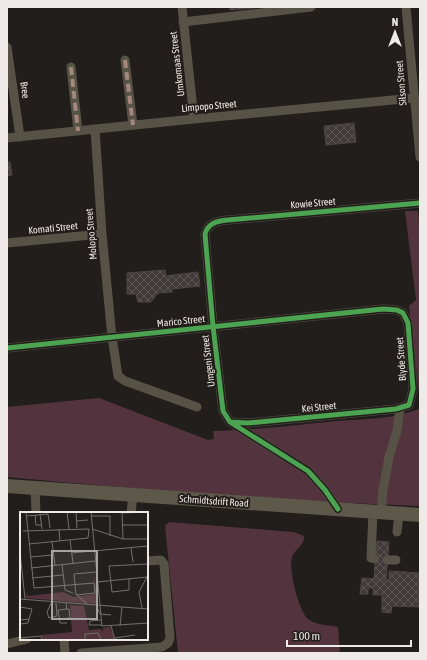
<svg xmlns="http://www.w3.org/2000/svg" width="427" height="660" font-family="'Asap Condensed',sans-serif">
<defs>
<pattern id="building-cross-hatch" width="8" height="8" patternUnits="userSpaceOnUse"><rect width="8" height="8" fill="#423a38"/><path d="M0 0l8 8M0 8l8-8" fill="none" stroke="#5e5755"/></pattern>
</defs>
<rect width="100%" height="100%" fill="#211e1c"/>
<path fill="#53343e" d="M405,211H418L420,234V401L409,306L416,300Z
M99,398L208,440L214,439L213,431C255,430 296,425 338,421C364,419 394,419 419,409L420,405V506C282,501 144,490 7,477V407Z
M169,522L293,532L304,536C305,545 295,549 292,557C288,569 299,611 308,619C315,625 329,625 338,627L340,653H178L165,526Z"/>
<path fill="url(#building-cross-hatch)" stroke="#4a4745" d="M230,7H264L230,10Z
M354,123L356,142L326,145L324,126Z
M7,162H10L12,175L7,176Z
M165,270L166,276L198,272L200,286L172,289V292L158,293L151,302H138L136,294H127V273Z
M377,541L389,542L386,580L374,579Z
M389,571L420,573V607L392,606L391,613L382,612V595H373V588H368V594H360L362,578L389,580Z"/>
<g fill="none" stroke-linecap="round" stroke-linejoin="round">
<path stroke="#565246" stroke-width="9" d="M182,7L194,119
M406,7L420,157
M183,22L311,7
M7,47L20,137
M125,60L133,125
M71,67L78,131
M95,129L102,234L112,337L118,376L125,381L197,407
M7,138L194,119L414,98
M7,243L102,234
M7,348L383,309L397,310L403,313L408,323L413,389L409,405L396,409L248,423L230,422
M35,488L36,513
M338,509L325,490L308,471L230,422L223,411L213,326L205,234C208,223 217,221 228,220L420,203
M373,512L371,558L375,559
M381,512L383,490L389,457L397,431L400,408
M131,513L133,495
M397,532L399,514
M387,560H396
M64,639L65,653
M7,644L27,639
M81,653L162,647L168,643L170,638L164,564L161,560L147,561"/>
<path stroke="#5d584a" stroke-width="14" d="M7,486L420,515"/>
<path stroke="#a5887d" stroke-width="4" stroke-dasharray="8 4" stroke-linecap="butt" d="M125,60L133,125
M71,67L78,131"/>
<g stroke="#231e1a" stroke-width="8">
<path id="cycleway" d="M7,348L383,309L397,310L403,313L408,323L413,389L409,405L396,409L248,423L230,422
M338,509L325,490L308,471L230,422L223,411L213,326L205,234C208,223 217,221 228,220L420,203"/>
</g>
<use href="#cycleway" stroke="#4ca352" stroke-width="5"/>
</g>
<g text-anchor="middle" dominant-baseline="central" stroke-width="4" stroke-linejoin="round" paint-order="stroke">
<g font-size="10" fill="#edeae7" stroke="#231e1a">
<text transform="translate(177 64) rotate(-97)">Umkomaas Street</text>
<text transform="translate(401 83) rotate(-95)">Silson Street</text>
<text transform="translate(25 90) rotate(82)">Bree</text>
<text transform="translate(209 106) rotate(-5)">Limpopo Street</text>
<text transform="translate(313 203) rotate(-5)">Kowie Street</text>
<text transform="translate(53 228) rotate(-6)">Komati Street</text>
<text transform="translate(91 234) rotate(-95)">Molopo Street</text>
<text transform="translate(181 321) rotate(-6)">Marico Street</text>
<text transform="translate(401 359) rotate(-94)">Blyde Street</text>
<text transform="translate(208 361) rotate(-97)">Umgeni Street</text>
<text transform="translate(319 407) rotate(-6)">Kei Street</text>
<text transform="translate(214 501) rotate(4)">Schmidtsdrift Road</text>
</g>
</g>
<g transform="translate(20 512)">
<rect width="128" height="128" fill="#211e1c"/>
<path d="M74,61L78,92L6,86L7,80L8,84L43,80L54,85L75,82ZM50,93L64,94L69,118L81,117L83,120V116L90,115L95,128H23L21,123L52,120Z" fill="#53343e"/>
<path fill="none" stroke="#73706d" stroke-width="1" d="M6,0L14,76L74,71L75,81L56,83M47,0L49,17M56,0L57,16M71,0L82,114L128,111M102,0L103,27M102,1L128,0M20,2L22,17M28,2L30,16M15,3L16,13H21M7,4L28,2M71,4H90V24M56,9L68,8M102,13H128M39,17L40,29M72,17L103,27H128M3,19L69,17L68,26L9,32M50,28L53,51M32,30L35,53M111,36L113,50M0,40L5,87M51,41L128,34M10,45L33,43M42,52L45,78L53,81M11,56L75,49M12,66L43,63M109,67V78L92,80L89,54L128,52M77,70L127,65M56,83L54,62L76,60M57,83L67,92M0,87L128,97M32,89L27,100L29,106L37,104L36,91M46,91L47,97L38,98L40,111H47M0,95L12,97L9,107L0,108M122,96L119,80L127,65M78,97L80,102L91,103M39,107L50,106L49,97H47M81,108L70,109L69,113H82M0,112L8,111L9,107M91,114L95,128M100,114L102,95M0,126L21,124L22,128M95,126L115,123M65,128V122L78,121L81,128"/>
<path fill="#a6a3a0" fill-opacity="0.15" stroke="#a6a3a0" stroke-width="2" d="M32,39H77V107H32Z"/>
<rect width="128" height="128" fill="none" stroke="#edeae7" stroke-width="2"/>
</g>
<rect width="427" height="660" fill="none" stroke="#edeae7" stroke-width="16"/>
<g transform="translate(395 32)" stroke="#231e1a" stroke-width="3" paint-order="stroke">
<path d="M0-3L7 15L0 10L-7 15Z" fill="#edeae7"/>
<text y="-6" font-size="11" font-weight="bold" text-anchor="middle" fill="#edeae7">N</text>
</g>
<path d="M287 640v6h124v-6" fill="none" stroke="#edeae7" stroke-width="2"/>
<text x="293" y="640" font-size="12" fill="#edeae7" stroke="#231e1a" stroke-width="3" paint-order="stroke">100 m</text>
</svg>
